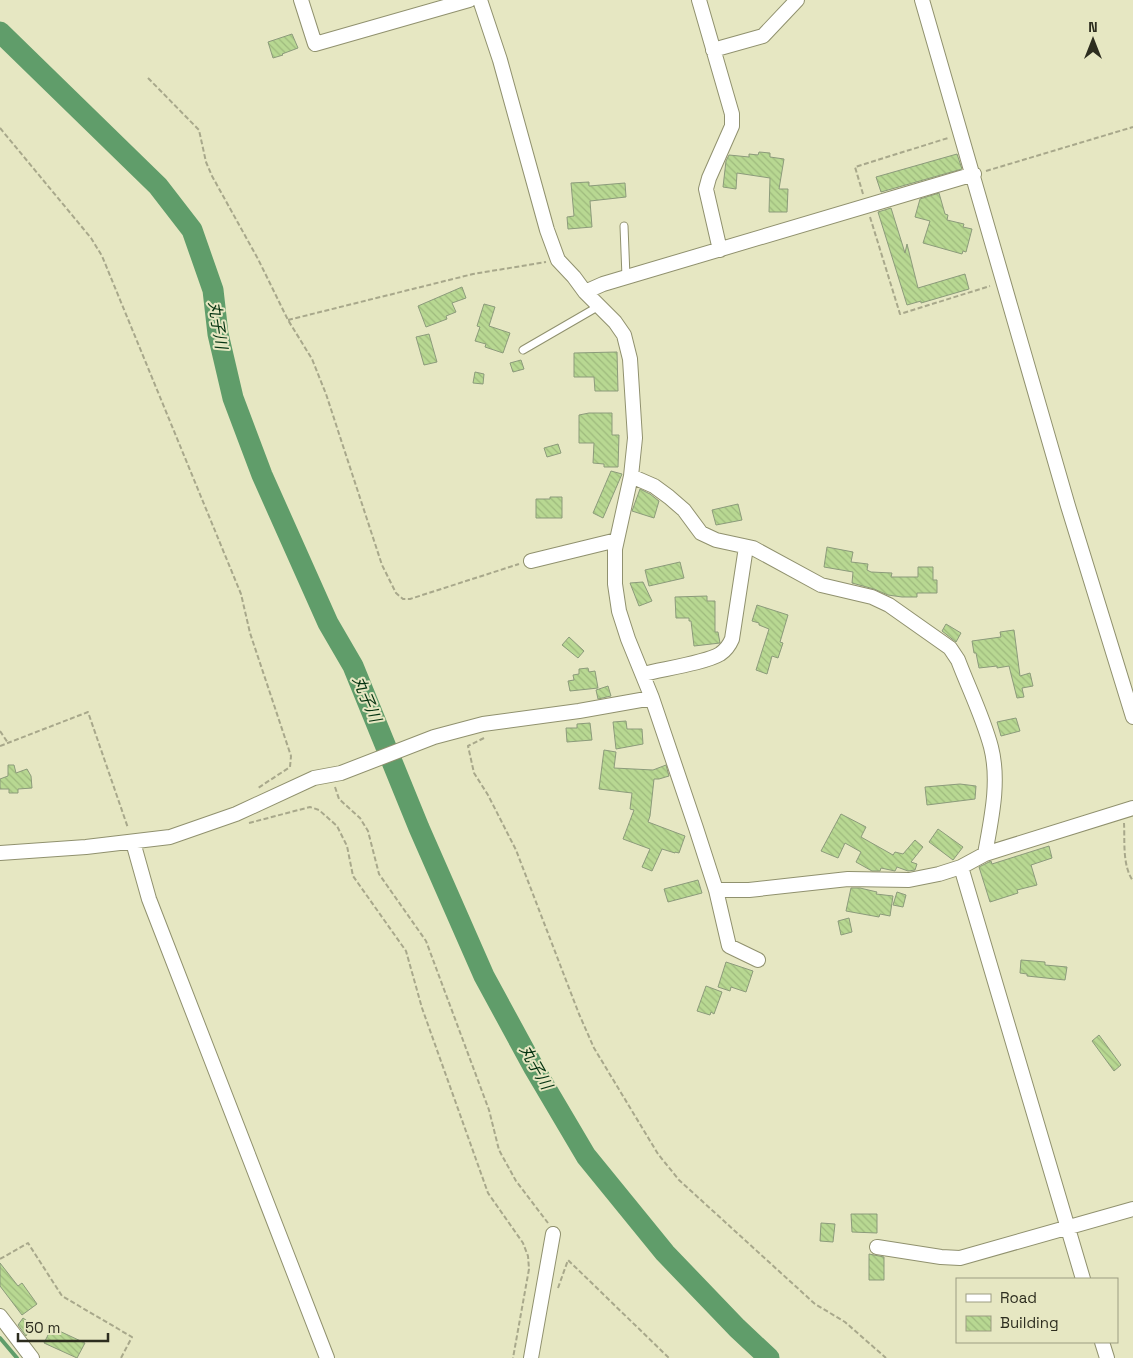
<svg xmlns="http://www.w3.org/2000/svg" width="1133" height="1358" font-family="'Space Grotesk','Noto Sans JP',sans-serif">
<defs>
<pattern id="building-back-hatch" width="6" height="6" patternUnits="userSpaceOnUse" patternTransform="scale(1.25)"><rect width="6" height="6" fill="#b8d892"/><path d="M-1 5l2 2M0 0l6 6M5-1l2 2" fill="none" stroke="#9eba7d"/></pattern>
</defs>
<rect width="100%" height="100%" fill="#e6e7c2"/>
<g fill="none" stroke-linecap="round" stroke-linejoin="round">
<path stroke="#609d6a" stroke-width="4" d="M0,1338L17,1358"/>
<path stroke="#609d6a" stroke-width="21" d="M0,32L158,186L192,230L213,290L218,334L233,398L262,475L328,623L353,666L419,828L484,976L534,1068L586,1156L665,1253L737,1328L769,1358"/>
</g>
<path fill="url(#building-back-hatch)" stroke="#8c9b7b" d="M292,34L298,48L282,54L283,55L273,58L268,42Z
M759,152L770,153V157L784,159L779,189H788L787,212H769L770,178L737,173L736,189L723,187L726,161L729,155L749,157V154L758,155Z
M957,154L962,169L881,192L876,177Z
M589,182V186L625,183L626,197L590,201L592,227L568,229L567,217L574,216L571,183Z
M939,193L945,214L948,215L947,220L964,224L963,227L972,229L966,252L963,251L962,254L923,243L930,221L915,217L920,199Z
M891,208L905,253L907,244L918,288L965,274L969,289L921,303V301L907,305L878,212Z
M462,287L466,298L452,303L456,312L446,316L447,319L426,327L418,306Z
M484,304L495,307L489,326L510,333L503,353L485,347L486,344L475,341L480,327L477,326Z
M429,334L437,362L424,365L416,337Z
M617,352L618,391H595L594,377H574V353Z
M521,360L524,369L513,372L510,363Z
M475,372L484,374L483,384L473,383Z
M589,413H612V435H619L618,467H604V464L593,463L594,443H579V415Z
M558,444L561,453L547,457L544,448Z
M611,471L622,474L603,518L593,513Z
M640,489L650,494L659,501L654,518L632,511Z
M550,497H562V518H536V499H550Z
M738,504L742,520L716,525L712,510Z
M827,547L853,552L851,562L868,564L867,570L871,572L892,573L891,577H918V567H933V580H937V593H917V597H902L888,595L874,589L852,583L853,572L824,567Z
M680,562L684,578L649,586L645,570Z
M643,582L652,601L639,606L630,583Z
M707,596V601H715V632H718L720,643L694,646L691,621H689V618H676L675,597Z
M757,605L788,615L780,642L783,643L778,658L772,656L767,674L756,670L769,629L759,625V623L752,621Z
M946,624L961,633L956,642L942,631Z
M1014,630L1020,676L1030,673L1033,686L1022,688L1024,697L1017,698L1009,666L997,668V666L979,668L976,653H974L972,641L1001,637L1000,632Z
M569,637L584,651L578,658L562,645Z
M588,668L589,672L595,671L598,688L570,691L568,681L574,680L573,675L579,674V669Z
M608,686L611,696L598,699L596,690Z
M1016,718L1020,731L1001,736L997,722Z
M626,721L627,729H642L643,744L616,749L613,722Z
M590,723L592,740L567,742L566,728H577V724Z
M604,750L616,752L614,768L653,770L666,765L669,776L659,779H654L650,816L648,822L685,836L679,853L675,852V853L662,849L652,871L642,867L650,849L623,839L634,810L630,809L632,793L599,789Z
M8,765H14L16,773L27,769L31,776L32,788L18,789V793H9V789H0V779L8,776Z
M960,784L976,786L975,799L927,805L925,787Z
M841,814L866,827L861,837L893,855L895,852L903,854L915,840L923,847L911,862L917,864L915,870L908,871L897,867L895,871L881,868L880,871H872L856,862L861,852L845,843L838,858L821,851Z
M938,829L963,847L953,860L929,842Z
M1049,846L1052,858L1031,865L1037,885L1017,890L1018,893L990,902L979,867L991,861L992,864Z
M698,880L702,893L668,902L664,889Z
M851,888H860L877,892L876,894L893,896L890,916L880,914L879,917L846,911Z
M897,892L906,895L903,907L893,905Z
M849,918L852,932L841,935L838,921Z
M1021,960L1045,962V965L1067,967L1065,980L1027,976V974L1020,973Z
M726,962L753,971L746,992L731,987L730,991L718,987Z
M706,986L722,992L714,1014L711,1012L710,1015L697,1011Z
M1099,1035L1121,1065L1114,1071L1092,1041Z
M851,1214H877V1233L852,1232Z
M821,1223L835,1224L833,1242L820,1241Z
M869,1254L884,1257V1280H869Z
M0,1263L18,1286L22,1283L37,1304L22,1315L0,1286Z
M23,1318L33,1325L26,1336L18,1325Z
M51,1329H55L85,1343L77,1358L44,1343Z"/>
<g fill="none" stroke-linecap="round" stroke-linejoin="round">
<g stroke="#90916e" stroke-width="9">
<path id="service" d="M624,226L626,277
M523,350L599,306"/>
</g>
<g stroke="#90916e" stroke-width="16">
<path id="minor" d="M301,0L315,44L469,0
M480,0L500,60L547,230L558,260L574,277L585,292L615,322L624,335L630,359L635,438L631,476L615,549V584L619,611L628,639L652,698L696,828L716,890L729,946L758,960
M699,0L732,114V126L709,178L706,189L720,250
M922,0L1068,506L1133,717
M713,50L763,36L797,0
M585,292L603,284L974,174
M631,476L654,486L669,497L684,510L701,533L716,540L753,548L821,585L872,597L889,605L950,648L958,660C969,689 983,717 991,747C1000,782 991,820 985,854
M531,561L617,540
M643,674C662,669 705,663 720,654C726,650 729,646 732,639L746,547
M133,842L149,899L327,1358
M0,853L86,847L170,837L236,814L314,778L341,773L434,737L483,724L579,711L652,698
M961,867L1083,1279
M716,890H749L848,879L909,880L939,874L961,867L985,854L1133,808
M877,1247L941,1257L960,1258L1133,1209
M0,1316L32,1358
M1102,1342L1107,1358
M531,1358L553,1234"/>
</g>
<path stroke="#a8a88b" stroke-width="2" stroke-dasharray="5 2.5" stroke-linecap="butt" d="M148,78L199,130L206,162L212,176L258,259L288,320L312,359L326,394L382,565L396,593L403,599H410L519,564
M0,128L91,238L102,256L241,594L250,633L291,756L290,767L258,788
M986,171L1133,127
M863,194L855,167L948,138
M870,217L900,314L990,286
M288,320L473,274L546,262
M0,731L8,743
M484,738L468,746L474,773L488,795L516,850L579,1014L594,1048L658,1154L679,1180L815,1304L845,1322L886,1358
M0,746L88,712L128,828
M335,787L339,799L360,818L368,831L379,874L426,941L489,1110L499,1150L516,1181L548,1223
M249,823L310,807L319,810L337,826L347,846L353,876L406,951L422,1008L488,1193L523,1243L528,1256L529,1269L513,1358
M1124,823C1125,841 1122,865 1133,881
M0,1259L28,1243L62,1296L132,1337L121,1358
M558,1288L568,1260L669,1358"/>
<use href="#service" stroke="#fff" stroke-width="7"/>
<use href="#minor" stroke="#fff" stroke-width="14"/>
</g>
<g text-anchor="middle" dominant-baseline="central" stroke-width="4" stroke-linejoin="round" paint-order="stroke">
<g font-size="16" font-style="italic" fill="#043311" stroke="#e6e7c2">
<text transform="translate(218 325) rotate(81)">丸子川</text>
<text transform="translate(367 699) rotate(67)">丸子川</text>
<text transform="translate(536 1067) rotate(60)">丸子川</text>
</g>
</g>
<rect x="956" y="1278" width="162" height="65" fill="#e6e7c2" stroke="#9c9d81"/>
<rect x="966" y="1294" width="25" height="8" fill="#ffffff" stroke="#9c9d81"/>
<text x="1000" y="1303" font-size="15" fill="#2d2d1f">Road</text>
<rect x="966" y="1316" width="25" height="15" fill="url(#building-back-hatch)" stroke="#9c9d81"/>
<text x="1000" y="1328" font-size="15" fill="#2d2d1f">Building</text>
<g transform="translate(1093 40)" stroke="#e6e7c2" stroke-width="4" paint-order="stroke">
<path d="M0-4L9 19L0 12L-9 19Z" fill="#2d2d1f"/>
<text y="-8" font-size="14" font-weight="bold" text-anchor="middle" fill="#2d2d1f">N</text>
</g>
<path d="M18 1333v8h90v-8" fill="none" stroke="#2d2d1f" stroke-width="2.5"/>
<text x="25" y="1333" font-size="15" fill="#2d2d1f" stroke="#e6e7c2" stroke-width="4" paint-order="stroke">50 m</text>
</svg>
